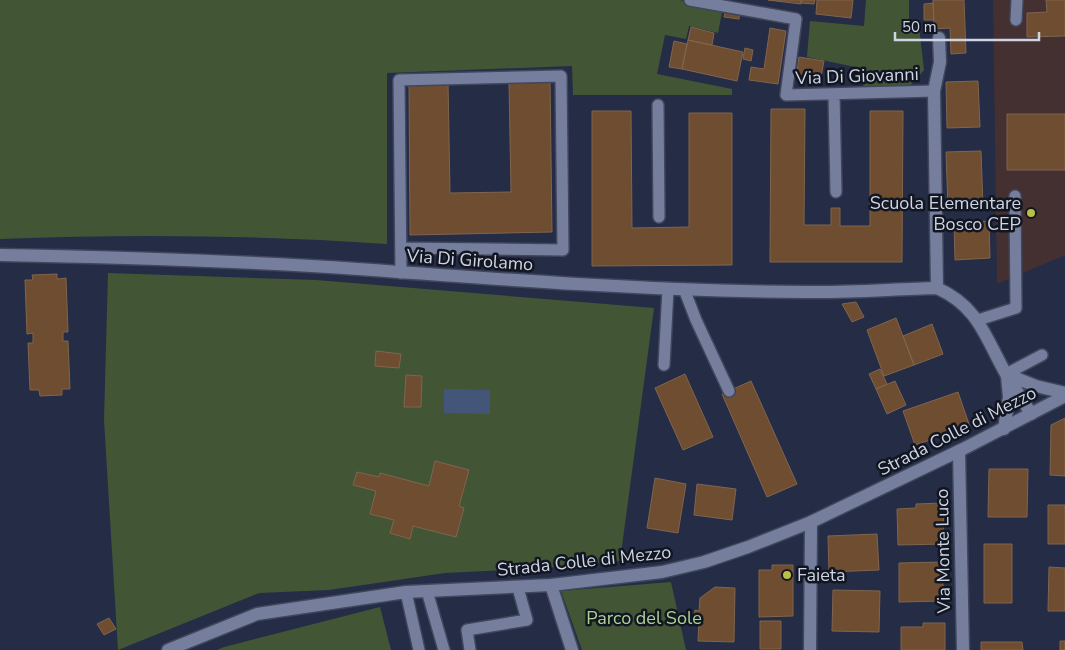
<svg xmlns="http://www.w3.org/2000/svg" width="1065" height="650" font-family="'Nunito Sans',sans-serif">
<rect width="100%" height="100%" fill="#252c46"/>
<path fill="#442f31" d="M993,0H1046L1047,12L1027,13V37L1065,36V114H1007V170H1065V255L997,284Z"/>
<path fill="#425636" d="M0,0H679L723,7L718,33L689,26L686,39L665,35L657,74L732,89V95H573L572,66L387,73V244C258,235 129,234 0,239Z
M866,0H909V28L919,27L924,70L908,88L863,90L865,69L807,57L810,21L864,26Z
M108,273L316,280L654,308L620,561L545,568L445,573L329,590L259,593L118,650L104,420Z
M671,582L686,650H582L561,591Z
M380,607L391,650H217L224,647Z"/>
<path fill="#435679" d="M444,389L490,390V414L444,413Z"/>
<path fill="#6e4d30" stroke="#80654f" d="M768,0H801V4Z
M801,0H815L814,4L801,3Z
M817,0H853L851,18L816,14Z
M933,0H964L966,53L951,54L950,28L934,29Z
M1046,0H1065V36L1027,37V13L1047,12Z
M933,3L934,20H924V4Z
M726,8L740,10L739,19L724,17Z
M691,27L714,33L712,45L688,40Z
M770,28L786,31L778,84L749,80L751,67L764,69Z
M688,40L743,52L737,81L682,69Z
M674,41L687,44L682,69L669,67Z
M745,48L753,50L751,61L743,59Z
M799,57L824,61L820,82L796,78Z
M550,81L552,232L410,235L409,82H448L450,193L511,192L509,82Z
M978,81L980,127L947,128L946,82Z
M771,109H805L804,225H831V208H840V226H870V111H903L902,262H770Z
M592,111H631L632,228L689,227V113H732V265L592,266Z
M1007,114H1065V170H1007Z
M981,151L983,207L948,208L946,152Z
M989,221L990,258L955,260L954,223Z
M57,274V279L66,278L68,332H63V341H68L70,389H62V395L40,396L39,390H30L28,343H33V333L27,334L25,280H33L32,275Z
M856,302L864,317L852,322L842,304Z
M896,318L914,365L884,376L867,330Z
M932,324L943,354L914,365L903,336Z
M376,351L401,354L399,368L375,366Z
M880,369L887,384L876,389L869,374Z
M685,374L713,437L683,450L655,388Z
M406,375L422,376L421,407H404Z
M751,381L797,484L767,497L722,394Z
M895,381L906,405L887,414L876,389Z
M958,392L970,427L915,445L903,411Z
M1065,418V476L1050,475L1051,425Z
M435,461L469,470L459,506L464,508L456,537L413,526L410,539L390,533L394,520L370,514L376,491L353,485L357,472L379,477L380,473L429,486Z
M989,469H1028L1027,517H988Z
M655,478L686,484L678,533L647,528Z
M697,484L736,489L732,520L694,515Z
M943,503L944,544L898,545L897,509L916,508V504Z
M1048,505H1065V544H1048Z
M877,534L879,570L829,572L828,536Z
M984,544H1012V603H984Z
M943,562V601L899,602V563Z
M772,565H793V616L759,617V570H772Z
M1049,567L1065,568V611H1048Z
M715,587L735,588L734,642L698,641L699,622H694L695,610L699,611L700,598Z
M833,590L880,591L879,632L832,631Z
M109,618L116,629L104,635L97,624Z
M760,621H781V649H760Z
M923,623H945V650H901V627H923Z
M1060,641H1065V650H1060Z
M981,642H1022L1023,650H981Z"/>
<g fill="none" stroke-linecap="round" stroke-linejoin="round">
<g stroke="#40465c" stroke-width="14">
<path id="service" d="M690,0L796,19L786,95L934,91
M1016,20L1017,0
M834,94L836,192
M658,105L659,217
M401,273L399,80L561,76L563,250L402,248
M684,289L696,320L729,391
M978,320L1016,308L1015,196
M664,365L668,289
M1006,374L1042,355
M427,591L444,650
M406,592L419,650
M470,650L467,630L527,620L518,588"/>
</g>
<g stroke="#40465c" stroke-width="15">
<path id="minor" d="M0,255C119,257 239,261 358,269C507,280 656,291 805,292C849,293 893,289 937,288C979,307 985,337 1006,374C1014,387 1023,400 1031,414
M937,288L934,91L940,62L939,38
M1006,374L1036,386L1065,393
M1004,429L1009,397L1007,376
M959,451L963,650
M551,585L572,650
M810,650L811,522"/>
</g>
<g stroke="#40465c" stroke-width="15">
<path id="tertiary" d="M168,650L257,614L406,592L551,585L662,572L704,562L748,547L811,522L963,449L1065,396"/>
</g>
<use href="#service" stroke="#757f9d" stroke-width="11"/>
<use href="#minor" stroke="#757f9d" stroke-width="12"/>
<use href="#tertiary" stroke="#757f9d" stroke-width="12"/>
</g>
<g fill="#bcbf43" stroke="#121621" stroke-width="2">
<circle cx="1031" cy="213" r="5"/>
<circle cx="787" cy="575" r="5"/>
</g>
<g text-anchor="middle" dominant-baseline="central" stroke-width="5" stroke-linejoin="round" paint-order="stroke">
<g font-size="18" fill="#ced4e4" stroke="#121621">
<text transform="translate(857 76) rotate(-2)">Via Di Giovanni</text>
<text transform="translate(470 260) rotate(4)">Via Di Girolamo</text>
<text transform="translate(957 431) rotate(-27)">Strada Colle di Mezzo</text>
<text transform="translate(943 551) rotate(-91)">Via Monte Luco</text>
<text transform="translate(584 561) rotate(-6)">Strada Colle di Mezzo</text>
</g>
<g font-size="18" fill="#ced4e4" stroke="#121621" text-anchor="end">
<text x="1021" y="203">Scuola Elementare<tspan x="1021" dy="21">Bosco CEP</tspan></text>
<text x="797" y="575" text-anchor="start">Faieta</text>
</g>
<g font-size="18" fill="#acd295" stroke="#121621">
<text x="644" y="618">Parco del Sole</text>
</g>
</g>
<path d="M895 32v8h144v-8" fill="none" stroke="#ced4e4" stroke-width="2.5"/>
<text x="902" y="32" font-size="15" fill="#ced4e4" stroke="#121621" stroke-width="4" paint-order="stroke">50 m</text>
</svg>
